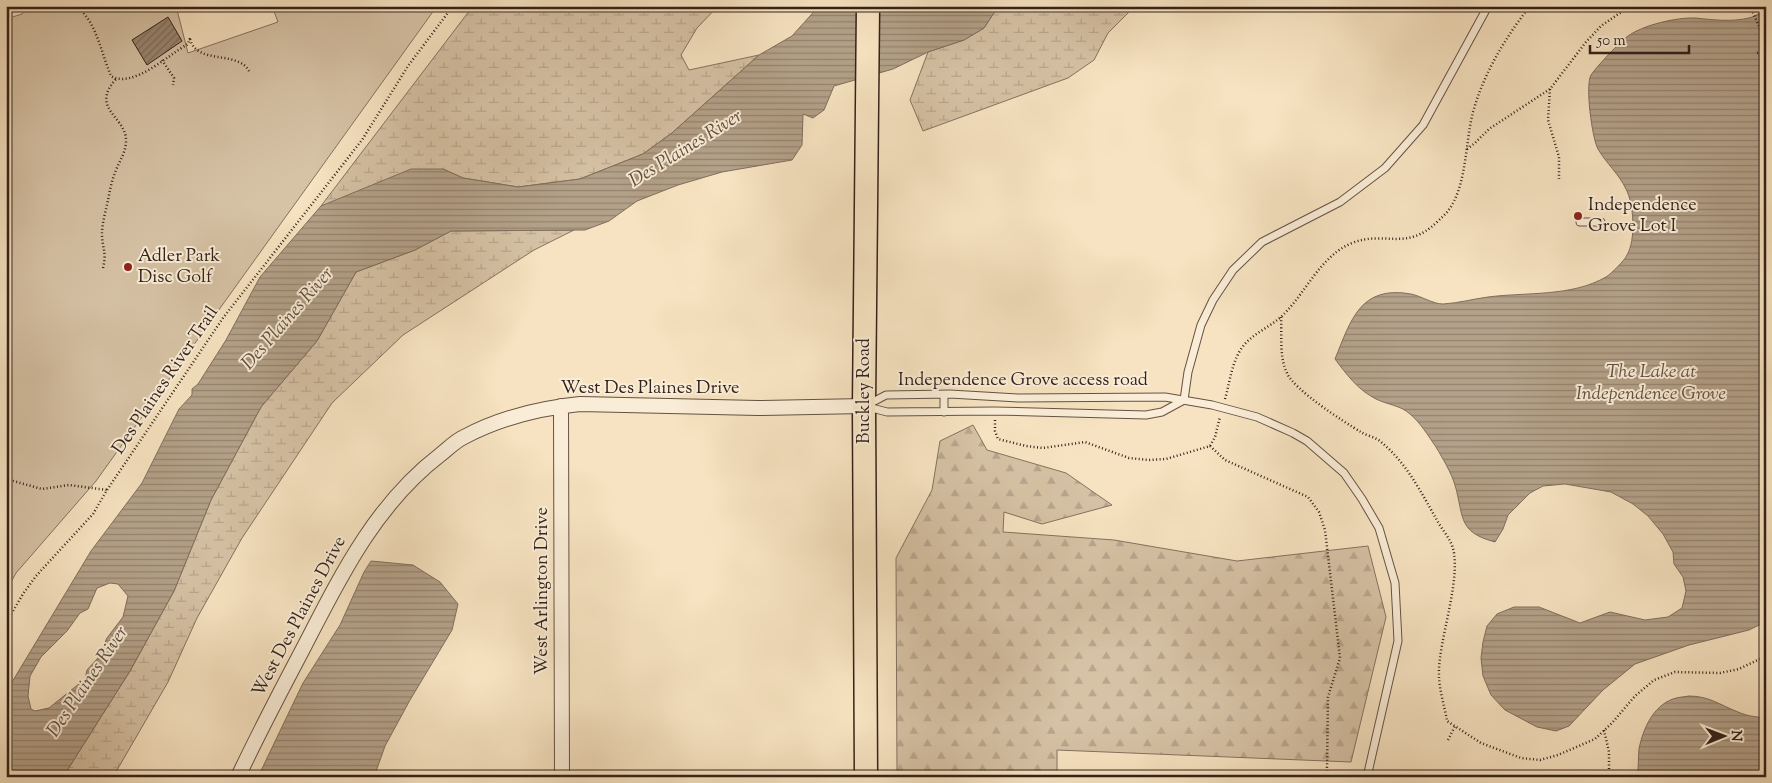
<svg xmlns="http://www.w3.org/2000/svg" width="1772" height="783" font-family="'Sorts Mill Goudy',serif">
<defs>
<pattern id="forest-firs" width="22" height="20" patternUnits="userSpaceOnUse" patternTransform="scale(1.25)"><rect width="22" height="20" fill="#d6c2a5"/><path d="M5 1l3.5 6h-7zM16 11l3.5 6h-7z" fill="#b8a68d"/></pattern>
<pattern id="wetland-marsh" width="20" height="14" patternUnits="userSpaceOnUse" patternTransform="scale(1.25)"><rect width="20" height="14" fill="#d6c2a5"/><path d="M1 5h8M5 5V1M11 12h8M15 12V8" fill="none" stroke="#b8a68d"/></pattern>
<pattern id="water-rules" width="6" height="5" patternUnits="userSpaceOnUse" patternTransform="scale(1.25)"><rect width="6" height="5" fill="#b4a189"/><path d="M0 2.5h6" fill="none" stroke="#93836f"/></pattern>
<pattern id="building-hatch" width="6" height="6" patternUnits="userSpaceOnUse" patternTransform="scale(1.25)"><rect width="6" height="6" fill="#998671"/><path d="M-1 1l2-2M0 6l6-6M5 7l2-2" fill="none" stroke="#7d6d5c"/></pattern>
</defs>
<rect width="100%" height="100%" fill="#f7e3c1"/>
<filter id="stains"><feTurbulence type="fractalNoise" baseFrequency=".004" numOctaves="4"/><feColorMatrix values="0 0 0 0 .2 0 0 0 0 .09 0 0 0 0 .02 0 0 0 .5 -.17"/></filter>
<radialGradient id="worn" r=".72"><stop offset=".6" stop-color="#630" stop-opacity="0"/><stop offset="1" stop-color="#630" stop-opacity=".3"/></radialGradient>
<path fill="url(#forest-firs)" stroke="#847260" d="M973,425L987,450L1066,473L1112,505L1042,524L1004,512L1003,532L1114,540L1237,561L1368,546L1386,617L1351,762L1057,750V777H897L896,558L932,490L940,441Z"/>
<path fill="url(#wetland-marsh)" stroke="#847260" d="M473,6H718L697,28L681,55L689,70L759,55L672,133L643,154L580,179L518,187L463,178L443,169L321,206Z
M1000,6H1135L1108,33L1094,60L1068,78L923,131L910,100L928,52L964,40L984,28L997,8Z
M574,230L534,250L403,335L332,403L242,538L197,618L168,682L113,777H63L130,671L174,591L211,500L261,407L317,341L356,272L415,250L451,231Z"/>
<path fill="#d6c2a5" stroke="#847260" d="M28,6H176L188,53L278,22L272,6H437L96,481L16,573L6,591V19L22,14Z"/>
<path fill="url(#water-rules)" stroke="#806e5d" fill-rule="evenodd" d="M819,6H1000L997,8L984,28L964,40L928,52L893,69L834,86L824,110L813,118L803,114L802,145L792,160L722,172L678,185L637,201L609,221L585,230L451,231L415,250L356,272L317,341L261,407L211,500L174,591L130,671L63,777H6V692L91,551L142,483L179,409L192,395V389L198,384L226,340L260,277L321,206L411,169H443L463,178L518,187L580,179L643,154L672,133L759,55L792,36ZM110,583L118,584L128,596L123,617L107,638L98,658L87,670L85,679L49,708L35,711L31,709L28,696L30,676L41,657L67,631L80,613L88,609L97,588Z
M1766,10V620L1763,623L1749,630L1689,645L1635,664L1603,690L1569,726L1556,731L1537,727L1505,710L1491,695L1483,676L1481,658L1483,642L1487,626L1497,614L1514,607H1539L1580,623L1610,612L1645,620L1668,617L1682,608L1686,591L1683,577L1674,564L1673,552L1663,534L1648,516L1633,504L1611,492L1565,484L1543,486L1530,493L1508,515L1503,529L1495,542C1457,532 1464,516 1455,485C1451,472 1443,459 1436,447C1429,437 1420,422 1410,414C1400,405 1388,405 1376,399C1358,390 1347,375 1335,359C1351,320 1360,285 1411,294C1421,296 1433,304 1443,304C1459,303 1473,299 1488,297C1527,292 1571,297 1606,277C1611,274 1625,260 1627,255C1636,240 1634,204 1626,189C1619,174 1606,163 1598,149C1592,138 1585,85 1591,75C1597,66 1620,42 1628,36C1643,25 1677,17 1696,18C1713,20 1732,22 1749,18C1755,17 1760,12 1766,10Z
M371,561L413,565L440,582L458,604L452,630L410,700L385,746L374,777H258L303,683L340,625L364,572Z
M1689,696C1709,696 1720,705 1738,712C1747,716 1756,717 1766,718V777H1637C1639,767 1638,758 1639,749C1643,729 1653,706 1673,699C1678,697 1684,697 1689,696Z"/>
<path fill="url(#building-hatch)" stroke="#33221b" d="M168,17L182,41L147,65L132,40Z"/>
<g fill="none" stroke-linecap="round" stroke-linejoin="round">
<g stroke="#645244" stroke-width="9">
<path id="lane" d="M6,10L14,6
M1580,222H1601
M1184,400L1188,372L1201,325L1213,300L1233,270L1262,242L1340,202L1385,168L1423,125L1488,6
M869,404L886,395L950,394L1018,398L1165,397L1212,405L1257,417L1293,433L1307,441L1344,473L1362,499L1379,528L1395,583L1398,641L1367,777
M868,407L887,412L995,411L1146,415L1162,412L1184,400
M944,412V395"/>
</g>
<g stroke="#645244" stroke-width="16">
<path id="street" d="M561,406L562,777
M238,777C259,732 282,689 305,645C341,575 376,504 440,455C448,449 455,441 464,437C500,418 540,408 580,404L758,408L864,406"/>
</g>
<g stroke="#33221b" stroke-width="25">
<path id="primary" d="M866,777L864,406L868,6"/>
</g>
<path stroke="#33221b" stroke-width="2.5" stroke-dasharray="1 2.5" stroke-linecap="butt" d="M76,6C97,22 101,53 111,76C133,89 168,55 188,44L190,38
M773,6L804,9L813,6
M1750,6L1766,42
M190,39C197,66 240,49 250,73
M1757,53L1766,49
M162,60L174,78L173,85
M1550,89L1548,120L1559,157V179
M1467,149L1475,143L1489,129L1550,89L1586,42L1601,26L1630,6
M103,268C107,252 102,248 102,234C102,223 106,210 108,200C110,190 112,179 116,170C120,160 126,152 126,141C127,117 89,109 116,79
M1281,317C1282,334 1279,357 1287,373C1294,390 1344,422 1361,432C1367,436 1376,437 1381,442C1407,463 1422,494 1438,522C1442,529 1447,535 1450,541C1466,569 1437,642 1439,676C1439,689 1445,708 1447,721L1481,743L1521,758L1540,760L1558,755L1595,739L1612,723L1635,696L1654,680L1675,672L1720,673L1739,669L1766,656
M1225,399C1230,382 1231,365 1241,349C1251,334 1269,328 1282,316C1306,293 1320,256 1352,243C1385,230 1406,252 1437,222C1441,218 1445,215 1448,211C1467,186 1465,143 1473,112C1484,73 1505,38 1530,6
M995,420V431L998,439L1026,446L1043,448L1085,442L1129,458L1149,460L1166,459L1210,446L1215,437L1220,417
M1210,446L1225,460L1308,497L1319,512L1325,530L1340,658L1328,697L1327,767L1328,777
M6,479L42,489L69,485L107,490
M6,623L23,594L36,576L93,514L107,490L223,318L362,140L408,66L453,6
M1604,730L1609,752V777
M1448,740L1455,726"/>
<use href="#lane" stroke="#faedd7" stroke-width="7"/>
<use href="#street" stroke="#faedd7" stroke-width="14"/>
<use href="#primary" stroke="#f7e3c1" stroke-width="22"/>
</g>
<g fill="#8f2418" stroke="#faedd7" stroke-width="2">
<circle cx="1578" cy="216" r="5"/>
<circle cx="128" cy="267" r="5"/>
</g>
<g text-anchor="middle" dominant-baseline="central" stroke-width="4" stroke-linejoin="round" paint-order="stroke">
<g font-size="18" fill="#33221b" stroke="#faedd7" text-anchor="start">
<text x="1588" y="206">Independence<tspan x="1588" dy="21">Grove Lot I</tspan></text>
<text x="138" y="257">Adler Park<tspan x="138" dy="21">Disc Golf</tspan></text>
</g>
<g font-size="18" fill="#33221b" stroke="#faedd7">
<text transform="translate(166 381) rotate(-56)">Des Plaines River Trail</text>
<text x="1023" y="381">Independence Grove access road</text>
<text x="650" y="389">West Des Plaines Drive</text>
<text transform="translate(865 391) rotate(-90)">Buckley Road</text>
<text transform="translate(543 591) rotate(-90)">West Arlington Drive</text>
<text transform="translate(300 617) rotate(-62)">West Des Plaines Drive</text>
</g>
<g font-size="19" font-style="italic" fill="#604e42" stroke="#faedd7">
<text transform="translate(686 149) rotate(-32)">Des Plaines River</text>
<text transform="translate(288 319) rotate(-49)">Des Plaines River</text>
<text x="1651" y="372">The Lake at<tspan x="1651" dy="22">Independence Grove</tspan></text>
<text transform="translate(88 682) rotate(-56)">Des Plaines River</text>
</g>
</g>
<rect width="1772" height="783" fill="none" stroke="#f7e3c1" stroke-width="25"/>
<rect x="8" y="8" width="1757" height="768" fill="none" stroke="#33221b" stroke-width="2.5"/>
<rect x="12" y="12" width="1747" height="758" fill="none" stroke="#33221b"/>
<g transform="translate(1724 736) rotate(89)" stroke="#faedd7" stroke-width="4" paint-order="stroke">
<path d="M0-4L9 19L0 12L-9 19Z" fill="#33221b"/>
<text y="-8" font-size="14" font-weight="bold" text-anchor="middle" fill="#33221b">N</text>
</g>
<path d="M1590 45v8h99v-8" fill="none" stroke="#33221b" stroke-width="2.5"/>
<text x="1597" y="45" font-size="15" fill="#33221b" stroke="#faedd7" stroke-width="4" paint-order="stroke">50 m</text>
<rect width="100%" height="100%" filter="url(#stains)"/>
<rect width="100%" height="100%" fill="url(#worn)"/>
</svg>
